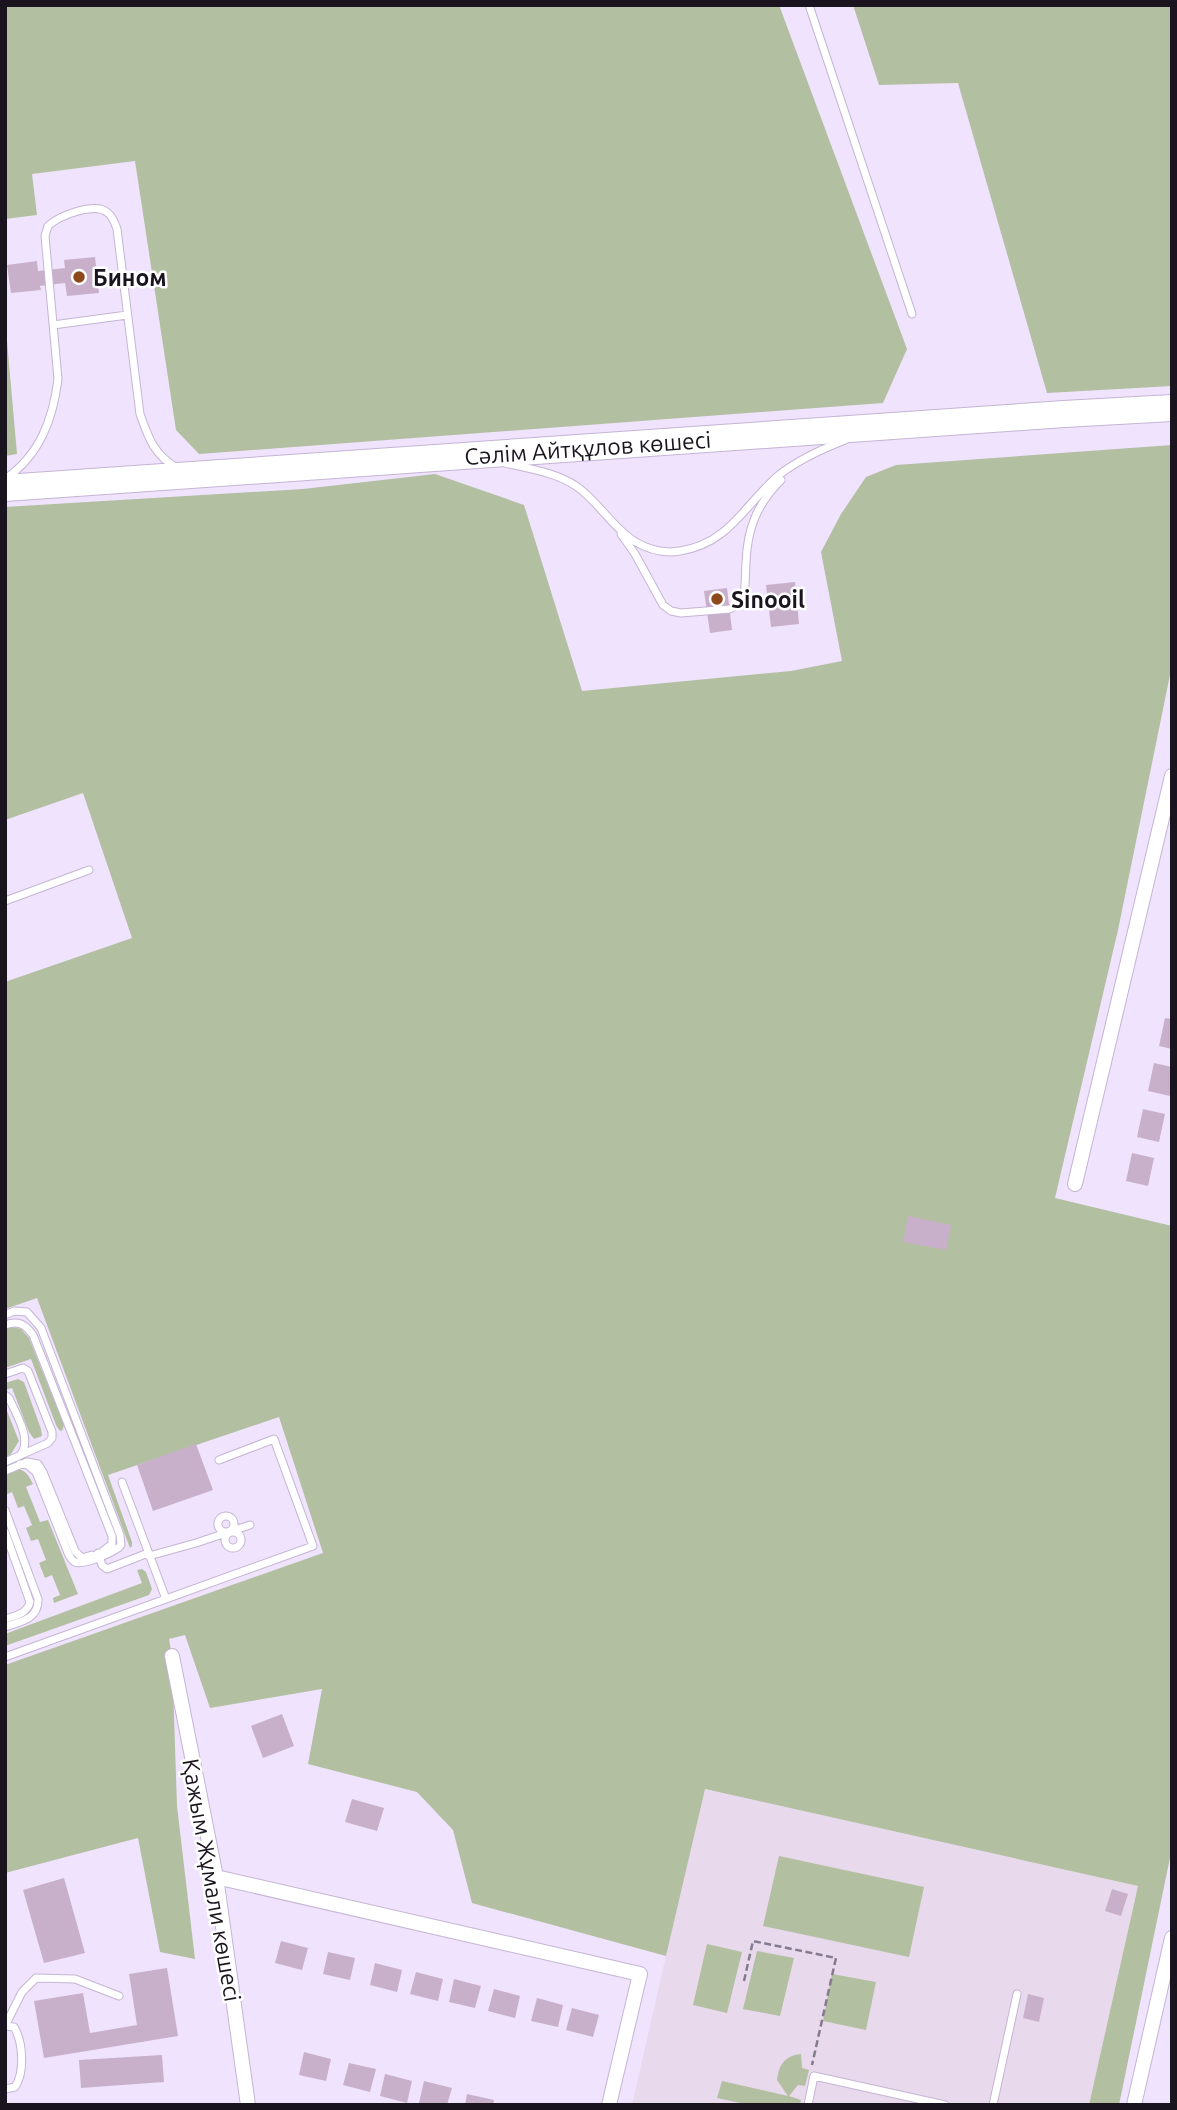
<svg xmlns="http://www.w3.org/2000/svg" width="1177" height="2110" font-family="Ubuntu,sans-serif">
<rect width="100%" height="100%" fill="#f0e3fd"/>
<path fill="#e9d9ec" d="M704,1789L1138,1886L1089,2105H632Z"/>
<path fill="#b2bfa0" d="M5,5H779L907,349L883,403L199,454L176,430L135,161L32,174L37,215L5,219Z
M853,5H1172V386L1047,393L958,83L879,85Z
M5,318L17,454L5,456Z
M1172,445V665L1118,930L1055,1198L1172,1226V1848L1119,2105H1089L1138,1886L705,1789L666,1956L472,1903L453,1830L417,1792L308,1764L322,1689L210,1708L185,1635L169,1639L172,1656L177,1806L195,1959L160,1952L138,1838L5,1873V1665L323,1553L279,1417L108,1475L132,1542V1546L130,1548L37,1298L5,1309V982L132,938L83,793L5,820V507L303,489L435,474L524,505L582,691L791,671L842,661L821,552L841,514L866,477L896,465Z
M13,1327L21,1329L29,1338L64,1425L62,1431L59,1430L56,1425L31,1359L5,1368V1329Z
M18,1379L24,1382L41,1429L42,1436L34,1439L29,1432L12,1388L5,1390V1383Z
M5,1406L19,1441L11,1454L5,1458Z
M17,1469C26,1470 29,1476 33,1484L26,1487L40,1522L48,1520L78,1594L54,1603L53,1598L60,1595L52,1575L45,1578L39,1563L46,1560L38,1539L31,1541L26,1528L32,1525L24,1506L18,1508L12,1492L5,1495V1475Z
M142,1569L146,1572L152,1589L149,1595L5,1646V1634L142,1583L137,1570Z
M779,1856L924,1887L909,1957L763,1926Z
M707,1944L742,1952L727,2013L693,2005Z
M757,1951L794,1958L780,2016L743,2009Z
M832,1974L876,1982L866,2030L823,2021Z
M801,2054L802,2068L809,2070L805,2086L798,2085L789,2096L801,2100L800,2105H750L717,2098L722,2081L788,2096L777,2080C779,2065 784,2056 801,2054Z"/>
<path fill="#c9b0ca" d="M95,257L99,293L67,296L65,283L40,286L41,290L11,293L7,265L37,261L38,271L65,268L64,260Z
M795,582L799,624L771,627L766,585Z
M727,588L732,630L710,633L704,591Z
M1165,1018L1172,1019V1049L1159,1046Z
M1154,1063L1172,1067L1170,1096L1148,1091Z
M1143,1109L1165,1114L1159,1142L1137,1137Z
M1132,1153L1154,1158L1148,1186L1126,1181Z
M908,1216L951,1225L946,1250L903,1242Z
M196,1444L213,1490L153,1511L137,1465Z
M282,1714L294,1746L263,1758L251,1726Z
M352,1799L384,1808L377,1831L345,1822Z
M64,1878L85,1953L44,1963L23,1890Z
M1112,1889L1128,1894L1121,1916L1105,1911Z
M281,1941L308,1948L302,1970L275,1963Z
M328,1952L355,1958L350,1980L323,1974Z
M375,1963L402,1970L397,1992L370,1985Z
M167,1968L178,2036L44,2058L34,2001L83,1993L90,2033L137,2025L129,1974Z
M416,1972L443,1979L438,2001L410,1994Z
M454,1979L481,1986L475,2008L449,2002Z
M494,1989L520,1996L515,2018L488,2011Z
M1028,1994L1044,1998L1039,2022L1023,2018Z
M537,1998L563,2005L558,2027L531,2021Z
M572,2008L599,2015L593,2037L566,2030Z
M304,2052L331,2059L326,2081L299,2075Z
M162,2055L164,2082L81,2088L79,2060Z
M349,2063L376,2069L370,2092L343,2085Z
M385,2074L412,2081L407,2103L380,2096Z
M424,2081L452,2088L447,2105L419,2103Z
M467,2094L494,2100L493,2105H465Z"/>
<g fill="none" stroke-linecap="round" stroke-linejoin="round">
<g stroke="#c4b5d4" stroke-width="9">
<path id="lane" d="M809,5L912,314
M53,325L127,315
M505,463C529,469 555,472 576,486C598,501 611,526 634,541C649,550 663,554 680,551C730,543 744,505 779,475C799,459 822,449 845,440
M5,479C40,455 53,419 58,379L45,236L48,226C59,216 95,201 108,213C113,217 115,223 117,229L140,414C148,437 154,455 177,468
M621,534L635,554L663,605L671,611L681,613L730,609L743,601C746,589 745,575 746,563C747,529 757,504 781,480
M5,901L89,870
M5,1315L14,1311L27,1312L41,1328L120,1535L121,1545L118,1548C111,1553 83,1566 75,1562C71,1560 70,1557 68,1553L36,1472L28,1465L20,1464
M5,1325C18,1320 25,1324 33,1335L112,1536V1544L103,1551
M5,1374L23,1368L28,1371L52,1432V1438L48,1443L5,1462
M5,1395L9,1398C16,1414 32,1439 21,1454
M5,1471L27,1462L38,1464L43,1472L75,1551L82,1558L92,1555
M122,1482L166,1599
M5,1510L38,1599C39,1619 20,1622 5,1627
M218 1524a8 8 0 1 1 16 0a8 8 0 1 1-16 0Z
M5,1532L30,1602C27,1614 15,1616 5,1619
M225 1540a8 8 0 1 1 16 0a8 8 0 1 1-16 0Z
M98,1553L102,1565L107,1569L148,1553
M149,1556L196,1543L250,1525
M5,1657L313,1546L274,1439L219,1460
M5,2026L22,1992L36,1978L75,1979L119,1996
M5,2026L14,2027C23,2042 25,2072 15,2087L5,2089
M808,2105L814,2076L945,2105
M993,2105L1017,1994"/>
</g>
<g stroke="#c4b5d4" stroke-width="16">
<path id="street" d="M1075,1184L1172,776
M172,1656L216,1877L248,2105
M216,1877L640,1974L609,2105
M1134,2105L1172,1938"/>
</g>
<g stroke="#c4b5d4" stroke-width="28">
<g id="highway">
<path id="s1" d="M5,488L1064,414L1172,408"/>
</g>
</g>
<path stroke="#857b8e" stroke-width="2.5" stroke-dasharray="7 3.5" stroke-linecap="butt" d="M744,1981L753,1941L836,1958L812,2065"/>
<use href="#lane" stroke="#fff" stroke-width="7"/>
<use href="#street" stroke="#fff" stroke-width="14"/>
<use href="#highway" stroke="#fff" stroke-width="26"/>
</g>
<g fill="#8d481c" stroke="#fff" stroke-width="2.5">
<circle cx="79" cy="277" r="7"/>
<circle cx="717" cy="599" r="7"/>
</g>
<g text-anchor="middle" dominant-baseline="central" stroke-width="5" stroke-linejoin="round" paint-order="stroke">
<g font-size="23" font-weight="bold" fill="#1a141f" stroke="#fff" text-anchor="start">
<text x="93" y="277">Бином</text>
<text x="731" y="599">Sinooil</text>
</g>
<g font-size="23" fill="#1a141f" stroke="#fff">
<text stroke="none"><textPath href="#s1" startOffset="584">Сәлім Айтқұлов көшесі</textPath></text>
<text transform="translate(212 1880) rotate(80)">Қажым Жұмали көшесі</text>
</g>
</g>
<rect width="1177" height="2110" fill="none" stroke="#1a141f" stroke-width="14"/>
</svg>
